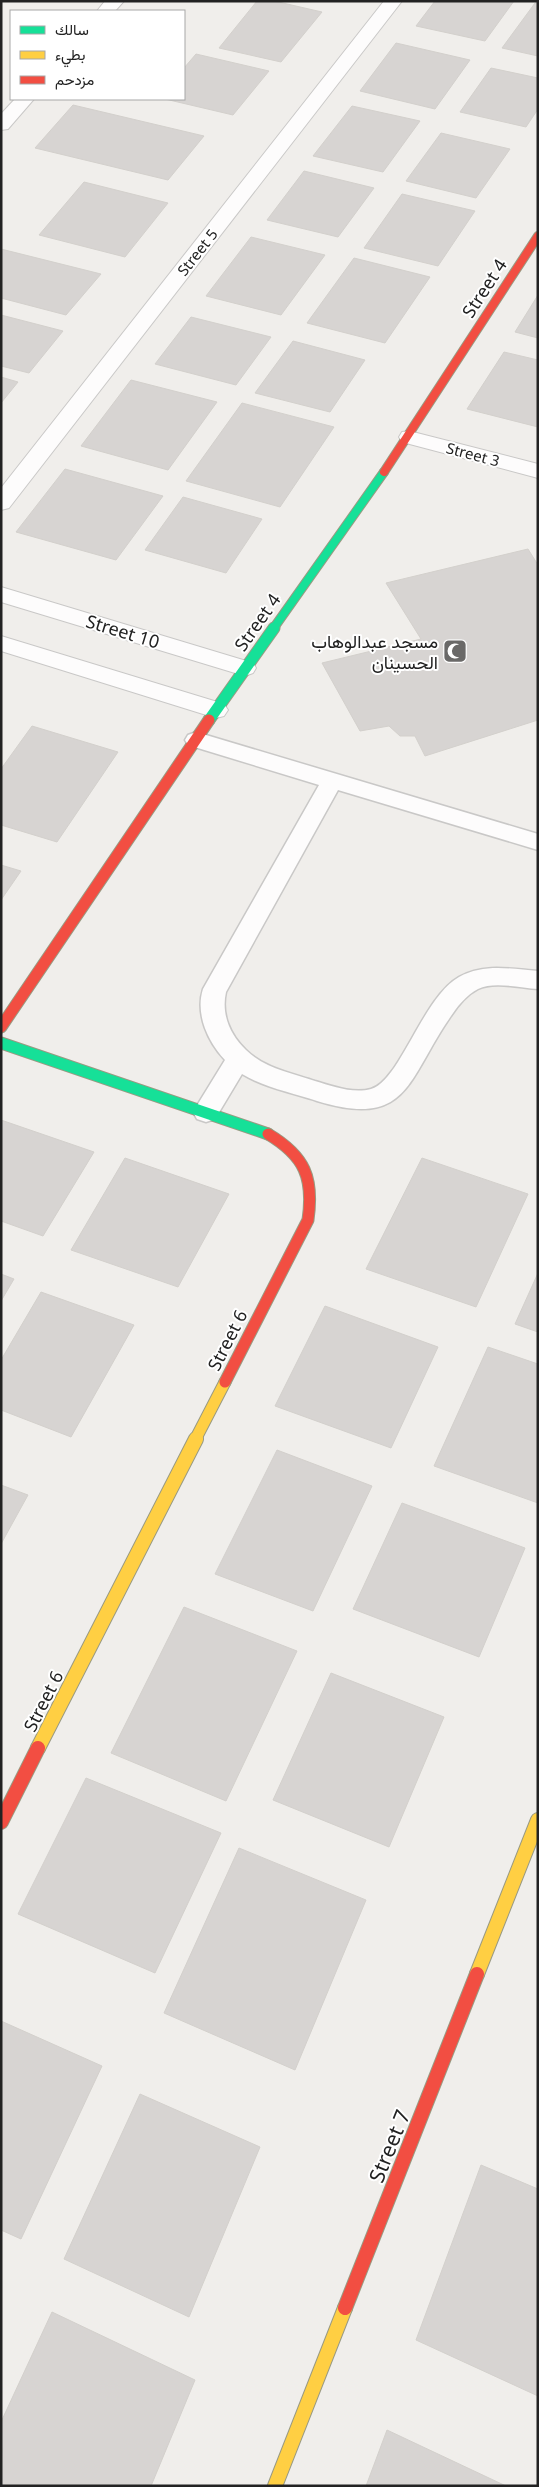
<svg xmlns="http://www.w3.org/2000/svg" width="539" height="2487" font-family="'Noto Sans',Vazirmatn,sans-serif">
<rect width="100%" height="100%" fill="#f0eeeb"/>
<path fill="#d7d4d2" stroke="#d3d0cc" d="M257,1H274L322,12L281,62L219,48Z
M435,1H514L485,41L416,26Z
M535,3H538V56L502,48Z
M396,43L470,60L435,109L360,91Z
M196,54L269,71L233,115L165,99H184V68Z
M491,68L538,78V109L526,127L460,112Z
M73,105L204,136L168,180L35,148Z
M352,106L420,121L383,172L313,156Z
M441,133L510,149L476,198L406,181Z
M304,171L374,188L338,237L267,220Z
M84,182L168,203L125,257L39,235Z
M402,194L475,211L438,266L364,248Z
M251,237L325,255L281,315L206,296Z
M1,249L101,274L66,315L1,298Z
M354,258L430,277L385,343L307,323Z
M538,295V338L515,332Z
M1,315L63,331L29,373L1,366Z
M191,317L271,337L236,385L155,364Z
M293,341L365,360L330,412L255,393Z
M504,352L538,360V427L467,409Z
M1,377L18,382L1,403Z
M131,380L217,402L168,470L81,446Z
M242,403L334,427L280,507L186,481Z
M65,469L163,496L116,560L16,532Z
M183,497L262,519L226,573L145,550Z
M528,549L538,565V720L425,756L415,736H400L389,726L360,731L322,663L421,639L386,583Z
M32,726L118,752L57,842L1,825V769Z
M1,865L21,871L1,900Z
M1,1120L94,1152L43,1236L1,1221Z
M125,1158L229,1194L178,1287L71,1250Z
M422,1158L528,1194L476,1307L366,1269Z
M538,1273V1332L515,1324Z
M1,1274L14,1279L1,1301Z
M41,1292L134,1325L71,1437L1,1410V1360Z
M325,1306L438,1347L391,1448L275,1406Z
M488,1347L538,1364V1503L434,1466Z
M277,1450L372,1486L313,1611L215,1574Z
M1,1485L28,1495L1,1544Z
M402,1503L525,1548L479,1657L353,1609Z
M184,1607L297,1651L226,1801L111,1753Z
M331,1673L444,1717L389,1847L273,1800Z
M86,1778L221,1833L155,1973L18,1914Z
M239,1848L366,1900L295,2070L164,2013Z
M1,2021L102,2066L21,2239L1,2230Z
M140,2094L260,2147L189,2317L64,2259Z
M481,2165L538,2189V2396L416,2340Z
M52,2312L195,2380L151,2486H1V2422Z
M387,2430L506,2486H366Z"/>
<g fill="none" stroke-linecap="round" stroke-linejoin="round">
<g stroke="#c9c8c7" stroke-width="3">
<path id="lane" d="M196,732L538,834V850L338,790L226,992C221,1014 230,1035 246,1050C264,1068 291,1073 315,1081C332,1086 353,1094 371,1089C400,1081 423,997 459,977C484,963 511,969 538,971V989C520,988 494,981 478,989C466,995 456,1008 449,1019C407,1080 408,1129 317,1101C293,1093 265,1088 242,1074L215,1119L206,1122L197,1119L193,1112L225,1060C208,1042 195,1014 203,989L319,785L188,745L185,740L188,735Z"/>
</g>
<g stroke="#c9c8c7" stroke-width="2">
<path id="street" d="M105,1H124L115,11H97Z
M384,1H402L9,508L1,510V488Z
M15,99H34L8,129L1,130V114Z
M409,431L538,464V478L402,442L399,437L402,432Z
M1,587L253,663L256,668L253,673L245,676L1,602Z
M1,636L224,704L228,710L224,716L216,718L1,651Z"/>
</g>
<g stroke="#999a82" stroke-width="10">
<path id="fast-far1" d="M273,629L384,472"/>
</g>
<g stroke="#999a82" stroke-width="13">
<path id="fast" d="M209,720L274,628
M1,1043L268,1134"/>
</g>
<g stroke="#999a82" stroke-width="13">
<path id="slow-far1" d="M195,1440L225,1382"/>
</g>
<g stroke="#999a82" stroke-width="16">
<path id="slow" d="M38,1748L196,1439
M477,1974L538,1820
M275,2486L345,2308"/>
</g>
<g stroke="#999a82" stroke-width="10">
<path id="jam-far2" d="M384,472L538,236"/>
</g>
<g stroke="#999a82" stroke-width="13">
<path id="jam-far1" d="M1,1027L209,720
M225,1382L308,1220C314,1178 305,1156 268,1134"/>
</g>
<g stroke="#999a82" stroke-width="16">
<path id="jam" d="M1,1822L38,1748
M345,2308L477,1974"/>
</g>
<use href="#lane" fill="#fdfcfc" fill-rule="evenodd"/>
<use href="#street" fill="#fdfcfc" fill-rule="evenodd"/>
<use href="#fast-far1" stroke="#16e098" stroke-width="8"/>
<use href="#fast" stroke="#16e098" stroke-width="11"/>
<use href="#slow-far1" stroke="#ffcf43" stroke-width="11"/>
<use href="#slow" stroke="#ffcf43" stroke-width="14"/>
<use href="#jam-far2" stroke="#f24e42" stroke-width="8"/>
<use href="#jam-far1" stroke="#f24e42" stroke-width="11"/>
<use href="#jam" stroke="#f24e42" stroke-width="14"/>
</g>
<defs>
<g id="mosque-square" transform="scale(1.25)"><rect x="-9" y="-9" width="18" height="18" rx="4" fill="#6a6968" stroke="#fff"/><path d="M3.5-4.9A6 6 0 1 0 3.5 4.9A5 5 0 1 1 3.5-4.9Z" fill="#fff"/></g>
</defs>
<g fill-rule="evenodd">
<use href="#mosque-square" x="455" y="651"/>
</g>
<g text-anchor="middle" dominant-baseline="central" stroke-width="4" stroke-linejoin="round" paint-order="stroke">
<g font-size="15" fill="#222" stroke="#fff">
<text transform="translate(197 252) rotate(-52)">Street 5</text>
<text transform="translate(473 454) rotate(15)">Street 3</text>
</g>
<g font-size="18" fill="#222" stroke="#fff">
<text transform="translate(484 288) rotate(-57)">Street 4</text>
<text transform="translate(257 622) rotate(-55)">Street 4</text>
<text transform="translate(123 631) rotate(17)">Street 10</text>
<text transform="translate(227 1340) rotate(-63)">Street 6</text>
<text transform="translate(43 1701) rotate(-63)">Street 6</text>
</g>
<g font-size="18" fill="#222" stroke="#fff" text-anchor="end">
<text x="438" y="641">مسجد عبدالوهاب<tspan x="438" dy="21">الحسينان</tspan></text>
</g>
<g font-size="21" fill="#222" stroke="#fff">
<text transform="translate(389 2146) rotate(-68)">Street 7</text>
</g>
</g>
<rect width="539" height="2487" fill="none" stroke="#222222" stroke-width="5"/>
<rect x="10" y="10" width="175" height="90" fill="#ffffff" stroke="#a7a7a7"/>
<rect x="20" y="26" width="25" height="8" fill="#16e098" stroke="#a7a7a7"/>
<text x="55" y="35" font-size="15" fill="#222222">سالك</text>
<rect x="20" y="51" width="25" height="8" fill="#ffcf43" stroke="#a7a7a7"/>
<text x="55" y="60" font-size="15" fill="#222222">بطيء</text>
<rect x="20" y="76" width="25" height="8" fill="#f24e42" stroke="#a7a7a7"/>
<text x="55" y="85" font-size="15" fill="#222222">مزدحم</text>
</svg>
